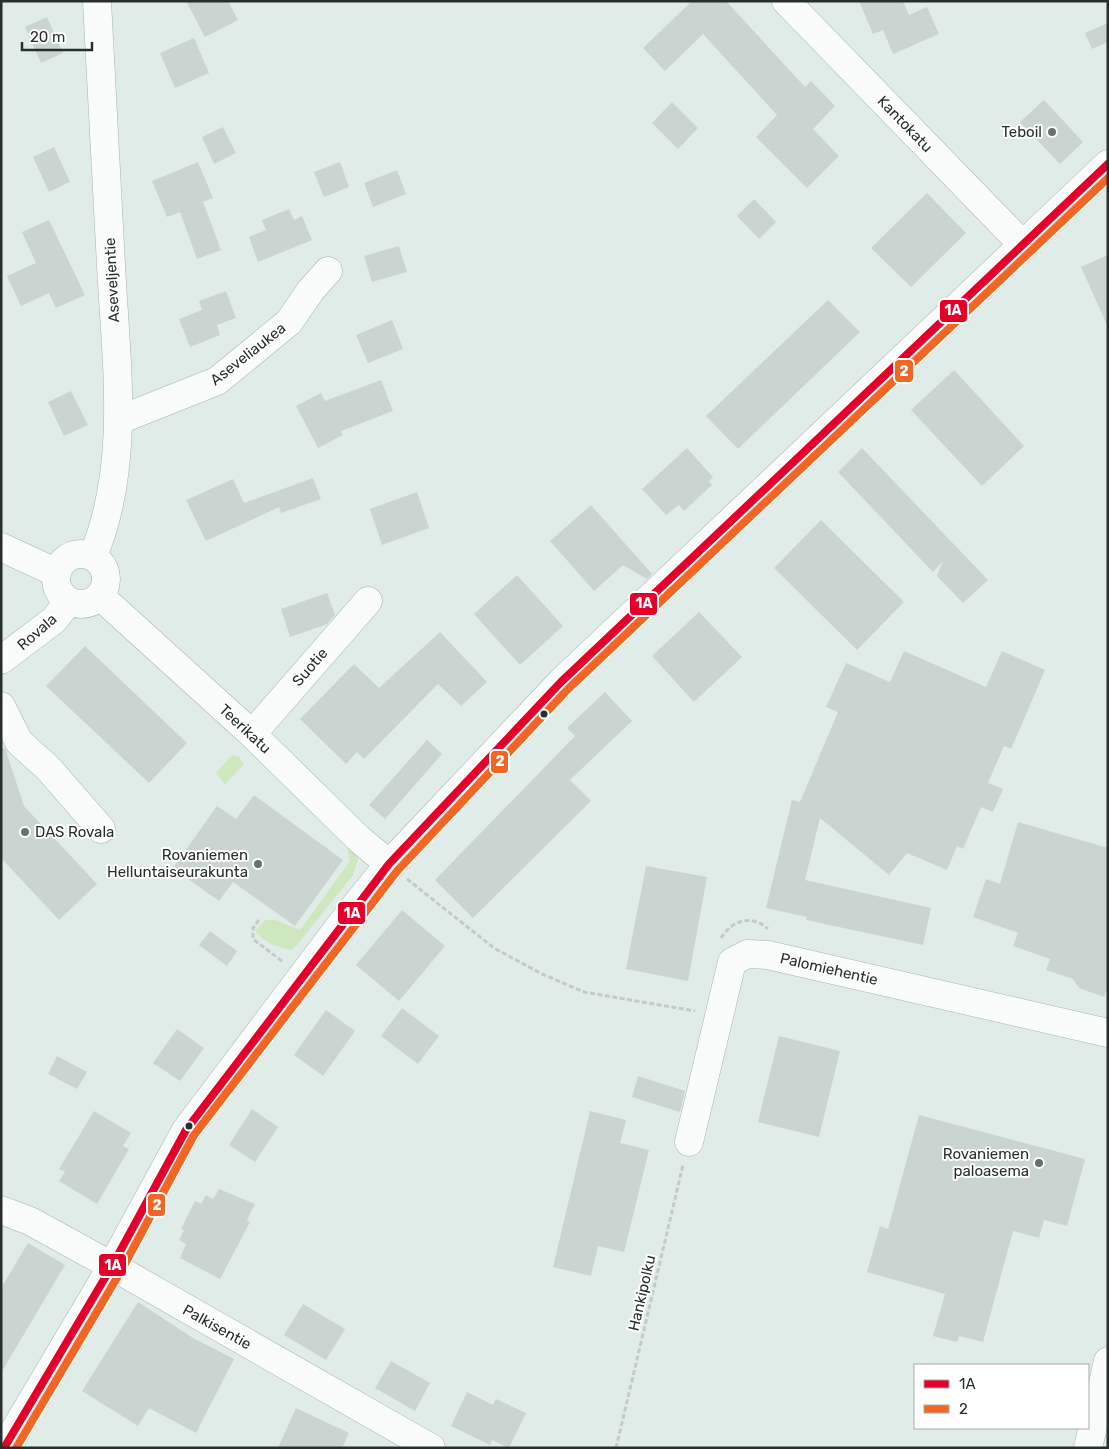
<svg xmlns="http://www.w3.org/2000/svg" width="1109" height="1449" font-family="Rubik,sans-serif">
<rect width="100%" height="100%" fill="#dfece7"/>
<path fill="#cfe7be" d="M232,755L239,757L244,764L225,784L216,773Z
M352,844L358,859L353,875L297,945L291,950C278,948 263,941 255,931L265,920H275L300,930L350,861L347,848Z"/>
<path fill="#cad5d2" d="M186,1H228L238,20L205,37Z
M692,1H726L805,87L811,81L835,106L813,129L839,156L807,188L756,137L777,115L703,34L665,71L643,48Z
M859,1H903L909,15L927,7L939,34L893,54L883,30L873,34Z
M47,17L63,53L41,63L25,27Z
M1108,23V42L1092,49L1085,33Z
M194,38L209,73L175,88L160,53Z
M1044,100L1083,142L1060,164L1020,122Z
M672,102L698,128L678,149L652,123Z
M223,127L236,153L214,164L202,137Z
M54,147L70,182L49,192L33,157Z
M198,162L213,198L203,202L221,250L197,259L180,212L167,217L152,181Z
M340,162L349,187L324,197L314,172Z
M397,170L406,194L373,207L364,183Z
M927,193L966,233L911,287L871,248Z
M754,199L776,222L759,239L737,216Z
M289,209L294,220L302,216L312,240L258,262L249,237L266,230L262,220Z
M49,220L85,295L56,308L49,293L21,306L7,276L36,263L22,232Z
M399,246L407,272L372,282L364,256Z
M1108,255V327L1081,267Z
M226,291L236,318L217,325L220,335L190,347L179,319L202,310L199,301Z
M828,300L860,332L738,449L706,416Z
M392,320L403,349L368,363L356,335Z
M954,370L1024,446L982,486L911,410Z
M381,380L393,411L341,431L343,435L318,448L296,406L321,393L325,401Z
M71,391L88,425L64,436L48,402Z
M687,448L713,477L709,481L712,485L684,511L679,505L666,515L642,489Z
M862,448L988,580L963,603L937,576L943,561L933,572L838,472Z
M313,478L321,499L281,513L279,507L206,541L186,500L233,479L244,503Z
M417,492L429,528L382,545L370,509Z
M591,505L652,574L647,579L623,565L594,591L550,541Z
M821,520L904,602L857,650L774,568Z
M517,575L563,626L520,665L474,614Z
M327,593L335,615L327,624L290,637L281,609Z
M699,612L742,657L694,702L652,656Z
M440,632L487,682L461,706L438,684L364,759L357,752L346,764L300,719L354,664L379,688Z
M85,646L187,743L149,783L46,686Z
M904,651L986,687L1002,651L1045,670L1011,749L1004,746L988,783L1003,789L993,812L981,807L963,849L957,846L947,870L907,853L889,875L820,818L805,880L931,908L923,945L806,920L807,917L766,908L792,800L800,802L838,712L826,707L846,663L890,682Z
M605,692L632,721L570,780L591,801L473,918L435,880L575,736L567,728Z
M427,740L442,754L385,819L369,805Z
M5,748L24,806L97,884L59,920L1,858V749Z
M254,795L343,860L295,926L233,882L219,901L173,868L217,806L236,819Z
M1018,822L1108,848V986L1104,997L1079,988L1073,979L1046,970L1050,959L1013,946L1018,933L973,917L986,879L1000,884Z
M646,866L707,877L688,981L626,969Z
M402,910L445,946L399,1001L356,965Z
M210,931L237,951L227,966L199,945Z
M402,1008L439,1036L418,1064L381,1036Z
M326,1010L355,1031L323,1076L294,1055Z
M177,1029L204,1048L180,1081L153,1063Z
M779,1036L840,1051L819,1137L758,1122Z
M57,1056L87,1072L77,1089L48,1074Z
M638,1076L685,1091L680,1112L632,1097Z
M252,1109L278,1127L255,1162L229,1145Z
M94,1111L131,1133L123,1146L129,1149L97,1204L59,1181L65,1172L59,1169Z
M590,1111L626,1120L620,1143L649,1150L624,1252L598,1246L591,1276L553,1267Z
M919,1115L1085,1159L1067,1226L1044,1220L1039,1238L1013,1231L983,1342L959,1336L957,1342L933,1336L945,1294L867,1272L880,1226L888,1229Z
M219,1189L255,1204L247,1220L250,1222L220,1279L180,1258L186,1244L179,1240L184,1230L181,1229L195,1201L201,1204L206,1195L213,1199Z
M28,1243L65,1265L1,1373V1288Z
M138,1302L193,1338L234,1359L196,1433L149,1408L138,1426L82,1391Z
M303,1304L345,1329L326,1360L284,1335Z
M391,1361L430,1383L415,1411L375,1388Z
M467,1392L493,1405L496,1399L526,1413L509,1448L492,1440L490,1445L451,1426Z
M296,1408L349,1433L342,1448H278Z"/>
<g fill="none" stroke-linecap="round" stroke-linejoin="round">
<g stroke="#a9b3af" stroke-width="29">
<path id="minor" d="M786,1L1024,246
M119,420L217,381L289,322L311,290L328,271
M1,547L57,573
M56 579a25 25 0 1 1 50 0a25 25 0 1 1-50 0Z
M93,556C131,465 116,362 111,265C106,177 102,89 97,1
M100,596L252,734L359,839L389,864
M1,660L54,620L69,601
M1,706L19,742L48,768L101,829
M252,734L368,601
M689,1142L732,962L747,954L768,955L1108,1033
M1,1210L30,1221L112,1266L431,1448"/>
</g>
<g stroke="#a9b3af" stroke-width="29">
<path id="major" d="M4,1448L112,1266L186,1130L355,906L389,864L561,682L1108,164
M1088,1448L1108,1361"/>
</g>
<path stroke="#c4cac8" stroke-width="3" stroke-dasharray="5 2.5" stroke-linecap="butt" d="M407,879L494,948L542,974L584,992L695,1011
M259,920L253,928V939L283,962
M721,938C732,920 752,914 768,929
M616,1448L683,1165"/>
<use href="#minor" stroke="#fafcfb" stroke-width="28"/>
<use href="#major" stroke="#fafcfb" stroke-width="28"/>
<g stroke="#fff" stroke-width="11">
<path id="bus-1" d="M4,1448L112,1266L186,1130L389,864L561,682L1108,164"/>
</g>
<g stroke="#fff" stroke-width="11">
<path id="bus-2" d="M16,1448L121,1271L194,1135L397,871L568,689L1108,178"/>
</g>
<use href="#bus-1" stroke="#e4002b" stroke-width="8"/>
<use href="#bus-2" stroke="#f26522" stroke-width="8"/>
</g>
<g fill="#67716d" stroke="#fff" stroke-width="2">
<circle cx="1052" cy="132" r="5"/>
<circle cx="25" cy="832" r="5"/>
<circle cx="258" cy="864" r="5"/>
<circle cx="1039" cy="1163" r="5"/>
</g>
<g fill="#262f2b" stroke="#fff" stroke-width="2">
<circle cx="544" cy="714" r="4.5"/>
<circle cx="189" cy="1126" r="4.5"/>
</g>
<g text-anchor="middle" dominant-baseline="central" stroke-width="4" stroke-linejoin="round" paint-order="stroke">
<g font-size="15" fill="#262f2b" stroke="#fff">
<text transform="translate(905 124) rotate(46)">Kantokatu</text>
<text transform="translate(112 280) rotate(-93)">Aseveljentie</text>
<text transform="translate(248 354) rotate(-38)">Aseveliaukea</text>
<text transform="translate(37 632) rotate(-41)">Rovala</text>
<text transform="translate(310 667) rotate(-49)">Suotie</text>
<text transform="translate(245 729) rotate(43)">Teerikatu</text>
<text transform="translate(829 969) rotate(13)">Palomiehentie</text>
<text transform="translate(642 1293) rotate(-77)">Hankipolku</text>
<text transform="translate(217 1327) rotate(29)">Palkisentie</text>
</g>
<g font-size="15" fill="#262f2b" stroke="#fff" text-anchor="end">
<text x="1042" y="132">Teboil</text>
<text x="35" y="832" text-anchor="start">DAS Rovala</text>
<text x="248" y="855">Rovaniemen<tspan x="248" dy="17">Helluntaiseurakunta</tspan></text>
<text x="1029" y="1154">Rovaniemen<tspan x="1029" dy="17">paloasema</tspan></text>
</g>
</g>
<g stroke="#fff" stroke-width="2">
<rect x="939" y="299" width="29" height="24" rx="5" fill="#e4002b"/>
<rect x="894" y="359" width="20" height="24" rx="5" fill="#f26522"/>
<rect x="629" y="592" width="29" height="24" rx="5" fill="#e4002b"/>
<rect x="490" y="750" width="19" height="24" rx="5" fill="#f26522"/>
<rect x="337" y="901" width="29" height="24" rx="5" fill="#e4002b"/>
<rect x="147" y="1193" width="19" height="24" rx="5" fill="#f26522"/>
<rect x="98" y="1253" width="29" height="24" rx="5" fill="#e4002b"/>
</g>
<g font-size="14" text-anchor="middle" font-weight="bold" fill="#fff">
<text x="953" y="315">1A</text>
<text x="904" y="376">2</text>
<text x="644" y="608">1A</text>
<text x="500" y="766">2</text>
<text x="352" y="918">1A</text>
<text x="157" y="1210">2</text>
<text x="113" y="1270">1A</text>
</g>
<rect width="1109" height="1449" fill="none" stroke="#262f2b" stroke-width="5"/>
<rect x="914" y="1364" width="175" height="65" fill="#ffffff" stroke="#a8acaa"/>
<rect x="924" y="1380" width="25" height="8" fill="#e4002b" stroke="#a8acaa"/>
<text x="959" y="1389" font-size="15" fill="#262f2b">1A</text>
<rect x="924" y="1405" width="25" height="8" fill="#f26522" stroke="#a8acaa"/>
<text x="959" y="1414" font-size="15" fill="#262f2b">2</text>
<path d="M22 42v8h70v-8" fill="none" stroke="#262f2b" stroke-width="2.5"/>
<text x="30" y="42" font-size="15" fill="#262f2b" stroke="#ffffff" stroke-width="4" paint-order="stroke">20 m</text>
</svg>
